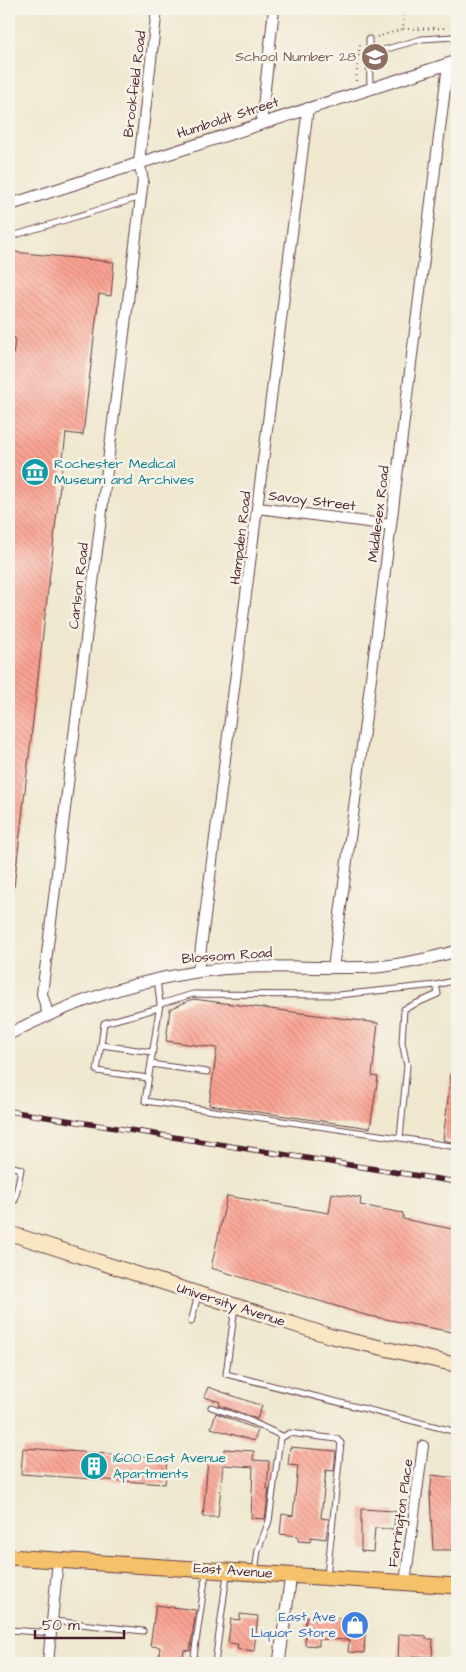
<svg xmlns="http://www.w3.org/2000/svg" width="466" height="1672" font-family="'Architects Daughter',sans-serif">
<defs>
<pattern id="building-back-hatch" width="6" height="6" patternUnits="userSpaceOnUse" patternTransform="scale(1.25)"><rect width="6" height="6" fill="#fba393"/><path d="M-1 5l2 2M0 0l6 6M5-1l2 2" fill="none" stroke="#cd8478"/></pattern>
</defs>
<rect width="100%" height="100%" fill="#f7f3e8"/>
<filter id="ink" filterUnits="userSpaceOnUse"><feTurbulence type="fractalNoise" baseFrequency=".02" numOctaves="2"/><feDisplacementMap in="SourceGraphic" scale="10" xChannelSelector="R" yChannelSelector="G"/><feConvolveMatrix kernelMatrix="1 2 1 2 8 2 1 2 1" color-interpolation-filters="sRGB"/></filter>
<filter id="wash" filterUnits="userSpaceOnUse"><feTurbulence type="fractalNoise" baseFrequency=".0096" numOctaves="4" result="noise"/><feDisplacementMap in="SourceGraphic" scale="20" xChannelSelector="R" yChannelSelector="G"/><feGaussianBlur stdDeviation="1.12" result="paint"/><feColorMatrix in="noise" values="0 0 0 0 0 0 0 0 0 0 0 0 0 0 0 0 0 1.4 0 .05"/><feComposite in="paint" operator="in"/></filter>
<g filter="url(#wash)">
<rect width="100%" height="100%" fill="#efe8cf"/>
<g id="blocks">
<path fill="url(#building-back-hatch)" d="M14,252L114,262L111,296L99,294L83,435L66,433L14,887H9V394L15,338H9V299Z
M193,999L378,1023L372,1076L378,1077L370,1128L209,1105L217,1048L166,1041L170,1009Z
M451,1073H457V1143L443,1140Z
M332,1193L361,1198L360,1205L403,1213V1219L457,1230V1333L365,1315L211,1268L227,1196L329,1213Z
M208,1387L262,1406L257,1419L219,1405L220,1402L204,1397Z
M216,1413L258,1430L254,1441L211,1428Z
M290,1447L336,1451L334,1471L326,1470L321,1518L329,1519L326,1539L311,1537L310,1542L298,1541V1536L280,1534L282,1514L293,1516L298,1466L288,1465Z
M23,1448L167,1458L165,1484L21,1474Z
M224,1449L254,1451L253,1460L269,1461L267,1489H269L265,1519L251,1518L253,1467L223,1465L218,1517H203L208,1459L224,1460Z
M432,1475L457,1478V1550H433L430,1495Z
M361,1509L395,1511L394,1529L375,1528L373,1552L361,1551Z
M156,1605L196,1610L190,1651L184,1650L182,1663H158L160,1647L150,1646Z
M240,1614L258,1616L254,1651L237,1649L238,1644L228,1643L231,1619L240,1620Z
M306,1617L366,1619L364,1653L348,1652L349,1640L319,1639V1646L305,1645Z
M399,1634L426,1636V1639H433L432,1657L413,1656V1663H398Z"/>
</g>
</g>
<g filter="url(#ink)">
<use href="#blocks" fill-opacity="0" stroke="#633d44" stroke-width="1"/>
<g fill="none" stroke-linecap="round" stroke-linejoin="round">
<g stroke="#633d44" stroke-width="7">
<path id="service" d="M369,39L370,88
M369,54L422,39L453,37L457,43
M9,237L141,197
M157,979L160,1004L145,1101L400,1138L407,1066L402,1042L404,1009L438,994L436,985L338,995L193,994L160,1004
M436,985L457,980
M101,1045L104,1023L159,1008
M151,1064L207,1072
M148,1078L97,1071L101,1045L152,1052
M400,1138L457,1147
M9,1166L21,1169L15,1200L9,1198
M235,1307L226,1374L457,1432
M191,1322L198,1295
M211,1407L248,1420L282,1436
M255,1572L258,1550L269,1521L280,1439L289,1433L337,1439L341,1443L327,1576
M54,1621L143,1631
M9,1630L52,1633
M193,1663L206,1573
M215,1663L227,1574"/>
</g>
<g stroke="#633d44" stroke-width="12">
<path id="minor" d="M261,124L274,9
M258,508L391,525
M333,968L391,525L448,64
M198,971L308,108
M48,1014L42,994L143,180L139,162L157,9
M405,1583L423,1446
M48,1663L58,1560"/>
</g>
<g stroke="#633d44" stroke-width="13">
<path id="tertiary" d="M9,205L457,61
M9,1034C85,995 165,970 251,967C292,966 334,969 376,967C403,965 431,958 457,951
M279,1663L291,1575"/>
</g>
<g stroke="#633d44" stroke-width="16">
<path id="secondary" d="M9,1233L330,1336L457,1365"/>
</g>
<g stroke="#633d44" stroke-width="17">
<path id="primary" d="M9,1557L457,1586"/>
</g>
<path stroke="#633d44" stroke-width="2" stroke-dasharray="1 4" stroke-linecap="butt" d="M403,29L445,28
M377,37L403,29L405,9
M356,81L360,42"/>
<use href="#service" stroke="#fff" stroke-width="5"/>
<use href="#minor" stroke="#fff" stroke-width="10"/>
<use href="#tertiary" stroke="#fff" stroke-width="11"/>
<use href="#secondary" stroke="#fbe6c4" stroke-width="14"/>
<use href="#primary" stroke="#f5c16b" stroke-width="15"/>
<g stroke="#4a1f2b" stroke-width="5.5">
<path id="rail" d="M9,1111L457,1182"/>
</g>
<use href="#rail" stroke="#f7f3e8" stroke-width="4" stroke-dasharray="11" stroke-linecap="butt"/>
</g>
</g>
<defs>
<g id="school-disc" transform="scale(1.4375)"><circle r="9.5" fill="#8d6e63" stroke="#f7f3e8"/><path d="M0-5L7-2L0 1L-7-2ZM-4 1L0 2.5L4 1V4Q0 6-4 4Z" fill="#fff"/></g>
<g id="museum-disc" transform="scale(1.4375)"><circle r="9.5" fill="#0f9aa8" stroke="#f7f3e8"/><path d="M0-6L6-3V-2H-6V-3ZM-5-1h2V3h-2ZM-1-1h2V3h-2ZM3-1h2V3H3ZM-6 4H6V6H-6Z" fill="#fff"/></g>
<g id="building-disc" transform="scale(1.4375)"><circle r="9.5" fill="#0f9aa8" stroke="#f7f3e8"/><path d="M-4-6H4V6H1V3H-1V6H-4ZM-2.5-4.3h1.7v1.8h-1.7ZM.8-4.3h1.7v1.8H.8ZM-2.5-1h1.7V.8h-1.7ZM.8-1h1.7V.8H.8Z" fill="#fff"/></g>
<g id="shop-disc" transform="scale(1.4375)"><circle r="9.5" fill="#3f7fe0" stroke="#f7f3e8"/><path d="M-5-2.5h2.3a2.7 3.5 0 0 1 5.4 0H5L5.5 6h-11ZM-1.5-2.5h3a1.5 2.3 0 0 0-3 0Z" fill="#fff"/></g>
</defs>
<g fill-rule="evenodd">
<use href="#school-disc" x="375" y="57"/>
<use href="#museum-disc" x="35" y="472"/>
<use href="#building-disc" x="94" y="1466"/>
<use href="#shop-disc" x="355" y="1625"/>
</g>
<g text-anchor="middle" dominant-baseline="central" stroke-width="5" stroke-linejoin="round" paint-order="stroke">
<g font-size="14" fill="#785e54" stroke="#f7f3e8" text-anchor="end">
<text x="356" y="57">School Number 28</text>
</g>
<g font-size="14" fill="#4a1f2b" stroke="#f7f3e8">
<text transform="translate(135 84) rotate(-83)">Brookfield Road</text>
<text transform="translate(228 118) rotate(-18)">Humboldt Street</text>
<text transform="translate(312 501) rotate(7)">Savoy Street</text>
<text transform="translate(379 514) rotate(-83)">Middlesex Road</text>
<text transform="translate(241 538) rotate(-83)">Hampden Road</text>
<text transform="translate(79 586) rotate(-83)">Carlson Road</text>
<text transform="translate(227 956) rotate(-4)">Blossom Road</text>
<text transform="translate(231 1305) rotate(18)">University Avenue</text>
<text transform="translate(401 1513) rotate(-82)">Farrington Place</text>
<text transform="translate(233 1571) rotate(4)">East Avenue</text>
</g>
<g font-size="14" fill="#0d838f" stroke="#f7f3e8" text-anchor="start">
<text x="54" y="464">Rochester Medical<tspan x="54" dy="16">Museum and Archives</tspan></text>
<text x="113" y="1458">1600 East Avenue<tspan x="113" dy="16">Apartments</tspan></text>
</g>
<g font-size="14" fill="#366cbe" stroke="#f7f3e8" text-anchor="end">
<text x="336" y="1617">East Ave<tspan x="336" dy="16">Liquor Store</tspan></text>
</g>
</g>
<rect width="466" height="1672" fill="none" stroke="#f7f3e8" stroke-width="30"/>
<path d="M35 1630v8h89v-8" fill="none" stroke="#4a1f2b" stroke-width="2.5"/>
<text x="42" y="1630" font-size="15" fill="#4a1f2b" stroke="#f7f3e8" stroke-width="4" paint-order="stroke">50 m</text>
</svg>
